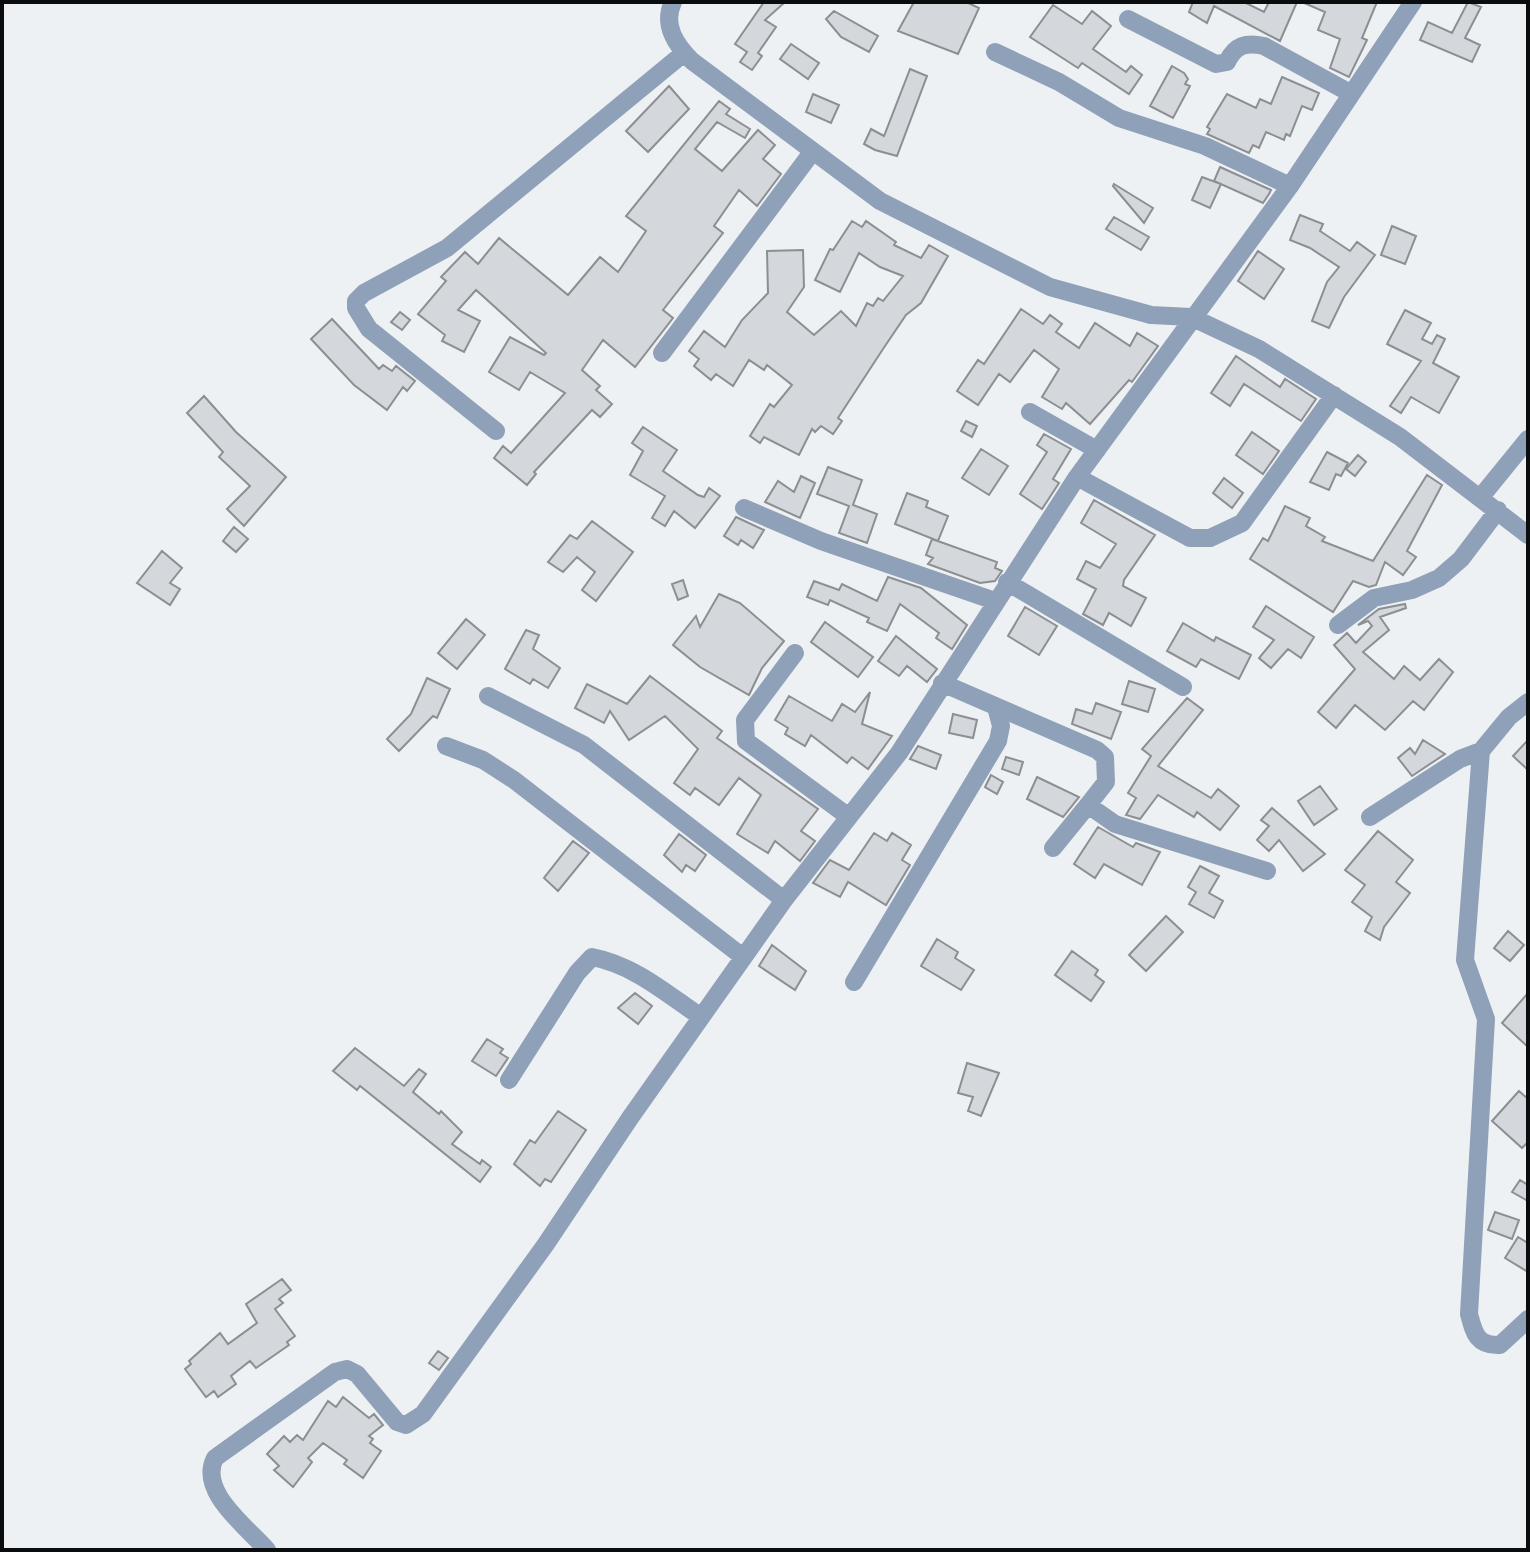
<svg xmlns="http://www.w3.org/2000/svg" width="1530" height="1552" font-family="Cabin,sans-serif">
<rect width="100%" height="100%" fill="#eef1f4"/>
<path fill="#d4d7db" stroke="#8c8f92" stroke-width="2" d="M764,2H785L765,20L776,27L758,53L762,56L752,70L740,62L747,52L735,44Z
M914,2H966L979,8L958,54L898,31Z
M1193,2H1244L1264,12L1269,2H1297L1280,41L1214,6L1207,23L1189,12Z
M1302,2H1377L1362,38L1367,40L1349,77L1330,68L1340,39L1318,30L1325,12Z
M1468,2L1481,7L1465,38L1480,45L1472,62L1420,40L1428,22L1452,33Z
M1053,5L1082,24L1092,11L1111,26L1093,49L1126,72L1131,66L1142,75L1129,94L1082,63L1078,68L1030,37Z
M834,11L878,36L869,52L841,37L826,19Z
M791,44L819,63L808,79L780,59Z
M1172,66L1184,73L1188,79L1185,84L1190,86L1173,118L1150,106Z
M910,69L927,76L897,156L875,150L864,144L871,129L884,136Z
M1282,77L1319,93L1312,110L1302,106L1290,136L1286,134L1284,140L1266,132L1259,148L1253,145L1249,153L1207,134L1210,129L1207,127L1227,94L1256,108L1260,99L1271,104Z
M669,86L689,109L648,152L626,131Z
M813,94L839,105L831,123L806,112Z
M719,101L730,109L726,114L750,129L745,138L717,122L695,149L722,171L758,130L775,145L763,159L781,174L757,206L739,190L714,226L723,233L663,310L673,318L635,367L603,340L582,370L600,386L596,390L612,404L600,417L592,410L534,472L536,474L527,485L494,458L503,446L511,453L565,393L530,372L519,390L489,372L510,337L544,355L546,353L476,290L458,310L480,321L464,352L442,341L445,335L418,314L446,281L441,277L465,252L478,264L499,238L568,295L600,257L618,272L646,231L626,216Z
M1220,167L1271,190L1269,194L1263,203L1214,181Z
M1202,177L1221,184L1210,208L1192,200Z
M1114,184L1153,208L1144,223L1113,186Z
M1300,215L1323,224L1320,231L1350,251L1357,242L1375,255L1344,297L1329,328L1312,321L1327,282L1339,267L1310,248L1290,240Z
M1114,217L1149,237L1141,250L1106,229Z
M852,221L862,227L866,221L896,242L894,245L921,258L929,245L948,256L921,303L906,315L883,349L838,418L842,421L833,434L821,426L815,432L812,429L799,455L764,437L760,443L750,436L770,404L774,407L792,385L767,365L764,370L749,360L733,386L716,374L711,380L694,366L699,359L689,351L704,331L725,347L742,320L768,293L767,251L803,250L804,287L787,312L814,335L841,311L856,326L867,303L873,306L878,298L883,301L903,276L880,267L859,253L840,292L815,280L830,249L833,250Z
M1392,226L1416,236L1405,264L1381,255Z
M1258,251L1284,269L1264,299L1238,281Z
M1021,309L1043,324L1050,315L1062,324L1056,332L1079,348L1095,323L1130,346L1137,333L1158,346L1132,382L1129,380L1090,424L1066,403L1062,409L1042,397L1059,369L1034,350L1010,382L999,374L978,405L957,391L978,360L984,364Z
M1405,310L1431,323L1422,339L1432,344L1437,335L1445,339L1433,363L1459,377L1439,413L1411,397L1401,413L1390,406L1421,361L1387,344Z
M400,312L410,320L402,330L391,322Z
M332,319L379,369L383,365L392,371L396,366L415,381L407,391L403,387L387,410L354,385L311,339Z
M1236,356L1280,387L1285,379L1316,399L1301,421L1244,384L1230,406L1211,393Z
M204,396L236,432L286,477L244,526L227,509L250,486L219,457L223,452L187,413Z
M966,421L977,426L972,437L961,431Z
M643,427L677,450L663,471L698,495L704,497L709,488L720,496L695,528L674,511L665,526L652,518L665,496L630,475L643,451L632,443Z
M1252,432L1279,451L1263,474L1236,455Z
M1044,434L1071,449L1053,479L1059,483L1042,509L1020,494L1047,452L1037,445Z
M981,449L1008,466L989,495L962,478Z
M1327,452L1348,463L1341,476L1336,474L1329,490L1310,482Z
M1358,455L1366,462L1355,476L1346,469Z
M828,467L862,480L853,505L877,514L867,543L839,533L849,506L817,494Z
M1427,475L1442,485L1407,551L1416,557L1403,575L1385,562L1376,585L1369,587L1353,581L1333,612L1250,559L1263,538L1268,541L1285,506L1310,518L1306,526L1325,537L1322,541L1373,561Z
M801,476L815,483L800,518L765,502L778,481L794,492Z
M1224,478L1243,493L1232,508L1213,493Z
M907,493L928,501L926,507L948,516L938,541L895,524Z
M1094,500L1155,535L1124,580L1123,586L1146,598L1131,626L1109,613L1103,625L1083,614L1096,589L1077,579L1086,561L1100,568L1116,544L1081,523Z
M736,517L764,530L753,548L741,540L738,545L724,536Z
M592,521L633,552L596,601L582,590L595,572L577,557L563,572L548,562L570,535L577,539Z
M234,527L248,539L236,552L223,541Z
M932,539L997,562L995,568L1002,571L995,581L980,583L928,564L933,558L926,555Z
M162,551L182,568L170,583L180,589L170,605L137,583Z
M888,577L921,588L967,625L952,649L936,638L939,633L900,604L887,631L867,622L869,618L830,600L828,605L807,597L814,581L839,590L842,584L877,601Z
M683,580L688,596L678,600L672,584Z
M719,594L740,603L784,641L762,668L749,695L700,667L673,645L696,616L700,627Z
M1405,604L1406,608L1380,617L1389,630L1363,652L1394,679L1404,666L1420,680L1439,659L1453,672L1424,710L1413,701L1385,730L1355,705L1336,728L1318,712L1355,669L1334,645L1347,633L1356,643L1372,626L1368,621L1358,625L1379,609Z
M1266,606L1314,637L1301,658L1288,649L1271,668L1259,658L1274,640L1253,627Z
M1025,607L1057,626L1039,655L1008,636Z
M466,619L485,635L457,669L438,653Z
M825,622L873,657L858,677L811,642Z
M1183,623L1214,641L1216,637L1251,655L1239,679L1201,659L1196,667L1167,651Z
M526,630L539,635L533,649L560,668L548,688L533,679L530,684L505,669Z
M896,636L937,669L927,682L907,666L899,676L878,661Z
M650,676L722,731L717,738L818,809L801,831L815,841L800,861L775,841L768,853L737,834L761,795L739,778L719,805L695,788L690,795L674,783L698,749L665,716L629,740L610,711L604,723L575,708L587,684L627,704Z
M427,678L450,689L437,718L433,716L399,751L387,739L411,714Z
M1129,681L1155,689L1148,712L1122,704Z
M870,692L862,724L892,736L868,769L852,757L847,763L811,735L805,746L785,734L788,728L775,720L789,696L832,721L842,704L855,712Z
M1187,698L1203,710L1158,766L1211,798L1218,789L1239,806L1220,830L1197,812L1194,817L1158,795L1140,819L1126,815L1136,798L1128,793L1151,756L1142,749Z
M1096,703L1121,712L1111,739L1072,724L1076,709L1092,714Z
M953,714L977,720L973,738L949,733Z
M1423,740L1445,754L1412,776L1398,758L1410,748L1415,754Z
M1528,740V770L1513,756Z
M918,746L941,755L936,769L910,759Z
M1006,757L1023,762L1019,775L1002,769Z
M991,775L1003,782L997,794L985,787Z
M1037,777L1079,797L1063,817L1027,799Z
M1320,786L1337,809L1314,825L1298,801Z
M1272,808L1325,854L1303,871L1279,840L1269,851L1257,840L1269,826L1261,820Z
M1098,827L1133,847L1136,843L1160,852L1142,885L1104,864L1095,878L1074,864Z
M1378,831L1413,860L1396,882L1410,893L1384,927L1380,940L1365,931L1372,917L1352,902L1365,885L1345,870Z
M874,833L887,841L892,833L911,845L902,860L910,865L886,905L848,882L840,897L813,883L830,860L849,870Z
M679,834L706,855L695,871L686,865L682,872L664,855Z
M573,841L589,853L558,891L544,878Z
M1200,866L1219,876L1209,893L1223,901L1214,918L1189,904L1196,892L1188,887Z
M1166,916L1183,932L1146,971L1129,955Z
M1508,931L1524,945L1510,961L1494,948Z
M937,939L958,952L955,958L974,970L961,990L921,966Z
M772,945L806,971L795,990L759,966Z
M1072,951L1098,970L1095,975L1104,982L1091,1001L1055,975Z
M635,993L652,1006L638,1024L618,1008Z
M1528,993V1047L1502,1023Z
M487,1039L503,1049L500,1053L508,1058L496,1076L472,1061Z
M355,1048L404,1086L419,1069L426,1074L413,1092L439,1114L441,1111L462,1132L452,1144L480,1164L482,1160L491,1167L480,1182L360,1086L357,1090L333,1071Z
M967,1063L999,1073L981,1116L968,1111L973,1097L958,1093Z
M1519,1091L1528,1099V1142L1522,1148L1492,1121Z
M558,1111L586,1130L551,1182L545,1179L540,1186L514,1164L530,1140L535,1143Z
M1520,1180L1528,1185V1201L1512,1192Z
M1495,1212L1519,1220L1512,1239L1488,1230Z
M1518,1237L1528,1243V1272L1505,1258Z
M282,1279L291,1290L279,1299L283,1303L275,1309L295,1336L287,1342L289,1345L256,1368L250,1361L231,1376L236,1384L218,1397L214,1391L206,1397L185,1369L191,1364L189,1361L220,1333L228,1344L257,1323L246,1304Z
M438,1351L448,1358L439,1370L429,1363Z
M343,1397L369,1418L374,1414L383,1425L369,1436L373,1439L370,1443L381,1451L363,1478L344,1464L347,1460L323,1443L308,1458L312,1462L293,1487L274,1470L279,1466L267,1454L284,1436L290,1442L297,1435L303,1440L328,1401L336,1407Z"/>
<g fill="none" stroke-linecap="round" stroke-linejoin="round">
<path stroke="#8fa1b8" stroke-width="18" d="M673,2C662,25 676,45 692,61L880,201L1050,287L1151,315L1191,317L1259,349L1400,437L1528,535
M1128,19L1216,64L1227,62C1235,45 1246,42 1264,46L1350,93
M995,52L1059,82L1119,118L1205,146L1290,186
M662,353L813,151
M1030,412L1097,450
M496,431L369,329L356,308V301L364,293L447,248L684,53
M1077,477L1190,538H1210L1242,523L1334,395
M1480,498L1528,439
M744,508L821,541L995,601
M1007,582L1183,687
M1338,625L1374,598L1412,590L1439,578L1461,559L1498,510
M795,653L745,720L746,741L849,817
M942,683L1097,750L1105,757L1106,782L1088,805L1115,824L1267,871
M488,696L584,745L784,900
M446,746L483,760L514,780L743,957
M1481,751L1465,960L1486,1019L1469,1314C1474,1333 1477,1346 1500,1345L1528,1319
M1370,817L1460,759L1481,751L1509,717L1528,702
M1053,848L1088,805
M854,982L998,741L1001,726L996,707
M509,1080L577,973L592,957C634,965 667,994 701,1017
M267,1550C246,1526 198,1491 215,1458L335,1372L347,1369L357,1374L397,1422L406,1425L423,1414L546,1244L630,1118L784,900L899,753L1077,477L1290,186L1413,2"/>
</g>
<rect width="1530" height="1552" fill="none" stroke="#0b0c0d" stroke-width="8"/>
</svg>
